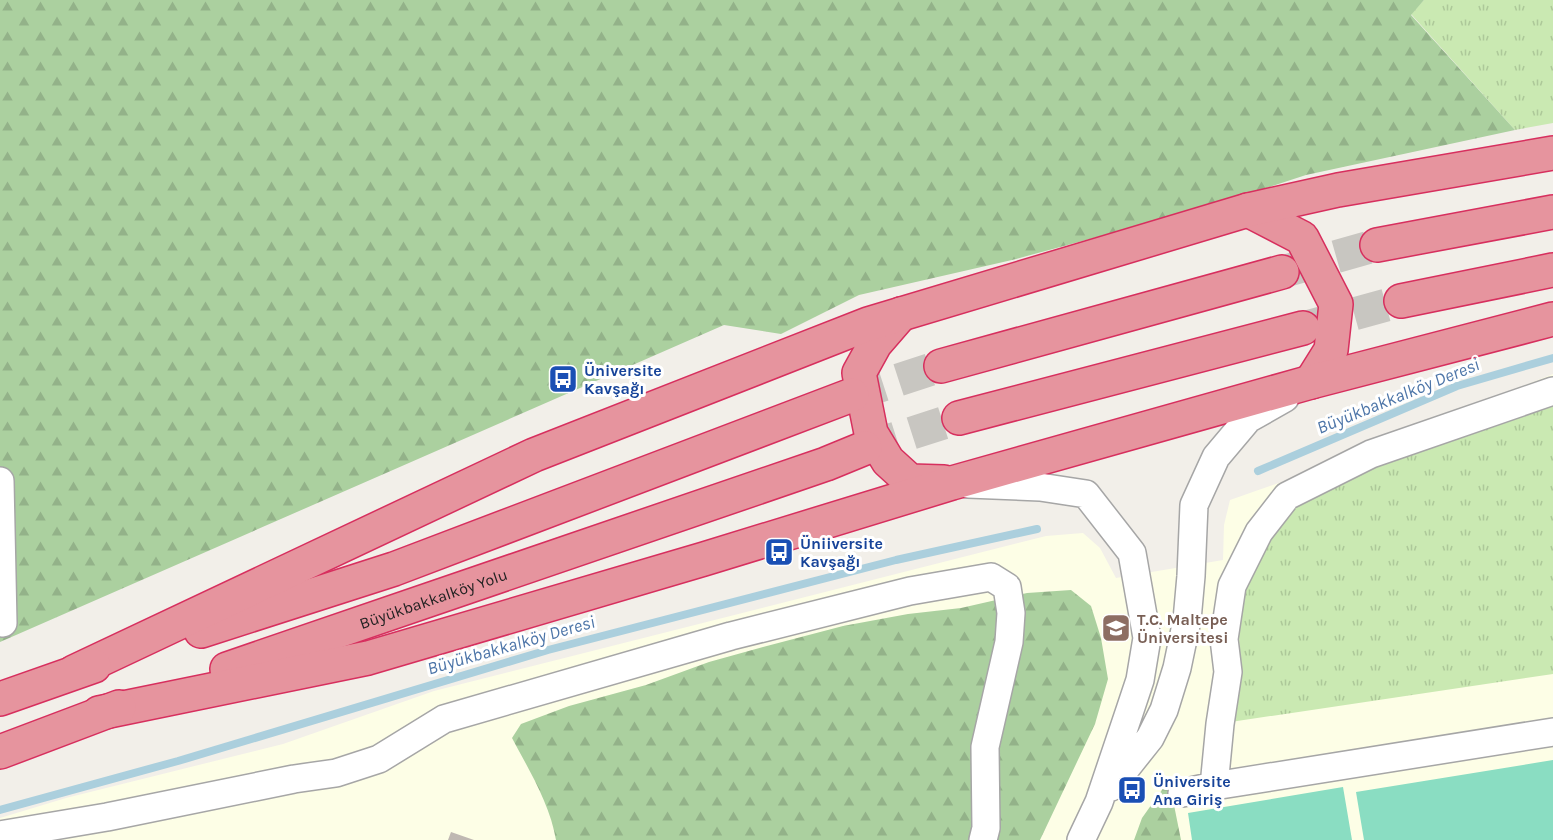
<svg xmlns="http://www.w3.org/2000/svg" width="1553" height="840" font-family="Karla,sans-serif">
<defs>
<pattern id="grass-tufts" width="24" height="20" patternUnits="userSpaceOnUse" patternTransform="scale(1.5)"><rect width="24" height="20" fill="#cae9b2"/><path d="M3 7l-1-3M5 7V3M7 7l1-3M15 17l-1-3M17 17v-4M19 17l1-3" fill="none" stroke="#adc899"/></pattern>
<pattern id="forest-firs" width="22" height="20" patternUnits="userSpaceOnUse" patternTransform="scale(1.5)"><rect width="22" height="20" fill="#abd09f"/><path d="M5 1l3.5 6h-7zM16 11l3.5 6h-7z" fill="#93b289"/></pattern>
</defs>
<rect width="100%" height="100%" fill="#f2efe9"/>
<path fill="#fdfee6" d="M1553,374V840H0V818L66,798L283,744L434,691L1046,536L1083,533L1100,548L1116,578L1223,560L1224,525L1230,500L1290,479Z"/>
<path fill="url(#grass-tufts)" d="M1424,0H1553V123L1515,130L1411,14Z
M1553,397V674L1224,723L1240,662L1239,633L1243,592L1268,542L1302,499L1360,472Z"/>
<path fill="url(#forest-firs)" d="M0,0H1424L1411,15L1515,130L1306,175L1212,206L1012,260L859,295L781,334L724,325L0,642Z
M1071,590L1091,606L1101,638L1108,679L1095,724L1040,840H556C550,804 529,770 512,738L521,724L569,706L646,685L709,662L763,647L843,626L908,614L961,608L1027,593Z
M1169,780L1181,840H1134L1142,818Z"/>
<path fill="#8addc2" d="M1553,760V840H1364L1356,792Z
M1343,787L1352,840H1192L1188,813Z"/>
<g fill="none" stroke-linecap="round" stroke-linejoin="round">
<path stroke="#abcfdd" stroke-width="8" d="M1258,471L1457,386L1553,358
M0,810L178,761L548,650L896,560L1037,529"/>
</g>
<path fill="#bfb8b2" d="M451,832L474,840H448Z"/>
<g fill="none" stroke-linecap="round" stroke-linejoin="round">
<path stroke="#c8c6c1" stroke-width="33" stroke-dasharray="33 16" stroke-linecap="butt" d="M1289,270L1377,245
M1307,327L1401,301
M852,395L941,366
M865,448L959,418"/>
<g stroke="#a6a6a6" stroke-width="30">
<path id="minor" d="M1553,391L1371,454L1287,496L1259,532L1232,586L1224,639L1228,672L1220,724L1214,786L1553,732
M0,481L3,623
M968,484L1040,487L1086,494L1132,553L1147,638L1140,680L1130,710L1099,802L1081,840
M1111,787L1150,738L1164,710L1177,668L1187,620L1191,576L1194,505L1216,457L1248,419L1285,398
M1182,793L1214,786
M0,835L107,817L294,779L336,773L379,759L444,719L731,636L910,591L991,577L1007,587L1011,613L1009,642L985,747L986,828L983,840"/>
</g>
<g stroke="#d72f5e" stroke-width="36">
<g id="highway">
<path d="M1248,210L1302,238L1336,304L1331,350L1311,382"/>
<path d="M1377,245L1553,212"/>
<path d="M1401,301L1553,270"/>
<path d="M901,314L875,344L859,373L871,433L888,461L910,481L944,482"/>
<path d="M941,366L1282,272"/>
<path d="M959,418L1303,328"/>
<path d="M201,631L394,569L852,395"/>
<path id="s1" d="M227,669L826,464L865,448"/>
<path d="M74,672L534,455L868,324L1248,210L1338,190L1553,153"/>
<path d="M0,699L94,666"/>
<path d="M99,713L368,658L704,559L952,483L1311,382L1553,319"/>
<path d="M0,752L119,707"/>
</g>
</g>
<use href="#minor" stroke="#fff" stroke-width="27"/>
<use href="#highway" stroke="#e6949e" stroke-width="33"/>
</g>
<defs>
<g id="bus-square" transform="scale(1.5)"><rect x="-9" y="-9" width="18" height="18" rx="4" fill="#1a4fb4" stroke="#fff"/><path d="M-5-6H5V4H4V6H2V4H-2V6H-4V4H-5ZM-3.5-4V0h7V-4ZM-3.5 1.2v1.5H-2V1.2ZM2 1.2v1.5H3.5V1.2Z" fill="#fff"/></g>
<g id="university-square" transform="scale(1.5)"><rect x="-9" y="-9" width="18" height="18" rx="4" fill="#8d6e63" stroke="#fff"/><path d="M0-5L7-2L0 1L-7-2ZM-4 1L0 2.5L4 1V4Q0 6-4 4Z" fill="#fff"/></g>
</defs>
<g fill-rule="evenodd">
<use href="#bus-square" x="563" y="379"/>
<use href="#bus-square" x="779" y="552"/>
<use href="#university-square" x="1116" y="628"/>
<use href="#bus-square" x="1132" y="790"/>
</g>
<g text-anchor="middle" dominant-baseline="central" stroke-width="6" stroke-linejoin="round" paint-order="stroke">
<g font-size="16" font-weight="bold" fill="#164399" stroke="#fff" text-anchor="start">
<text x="584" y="370">Üniversite<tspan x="584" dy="18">Kavşağı</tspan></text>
<text x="800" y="543">Üniiversite<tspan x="800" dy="18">Kavşağı</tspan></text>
<text x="1153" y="781">Üniversite<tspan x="1153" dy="18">Ana Giriş</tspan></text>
</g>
<g font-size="16" fill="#222" stroke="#fff">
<text stroke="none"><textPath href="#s1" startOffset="218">Büyükbakkalköy Yolu</textPath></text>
</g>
<g font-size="16" font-weight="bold" fill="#785e54" stroke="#fff" text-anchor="start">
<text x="1137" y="619">T.C. Maltepe<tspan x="1137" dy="18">Üniversitesi</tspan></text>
</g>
<g font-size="18" font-style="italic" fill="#4d75a8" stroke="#fff">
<text transform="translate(1398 396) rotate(-22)">Büyükbakkalköy Deresi</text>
<text transform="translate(511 645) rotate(-16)">Büyükbakkalköy Deresi</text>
</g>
</g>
</svg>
